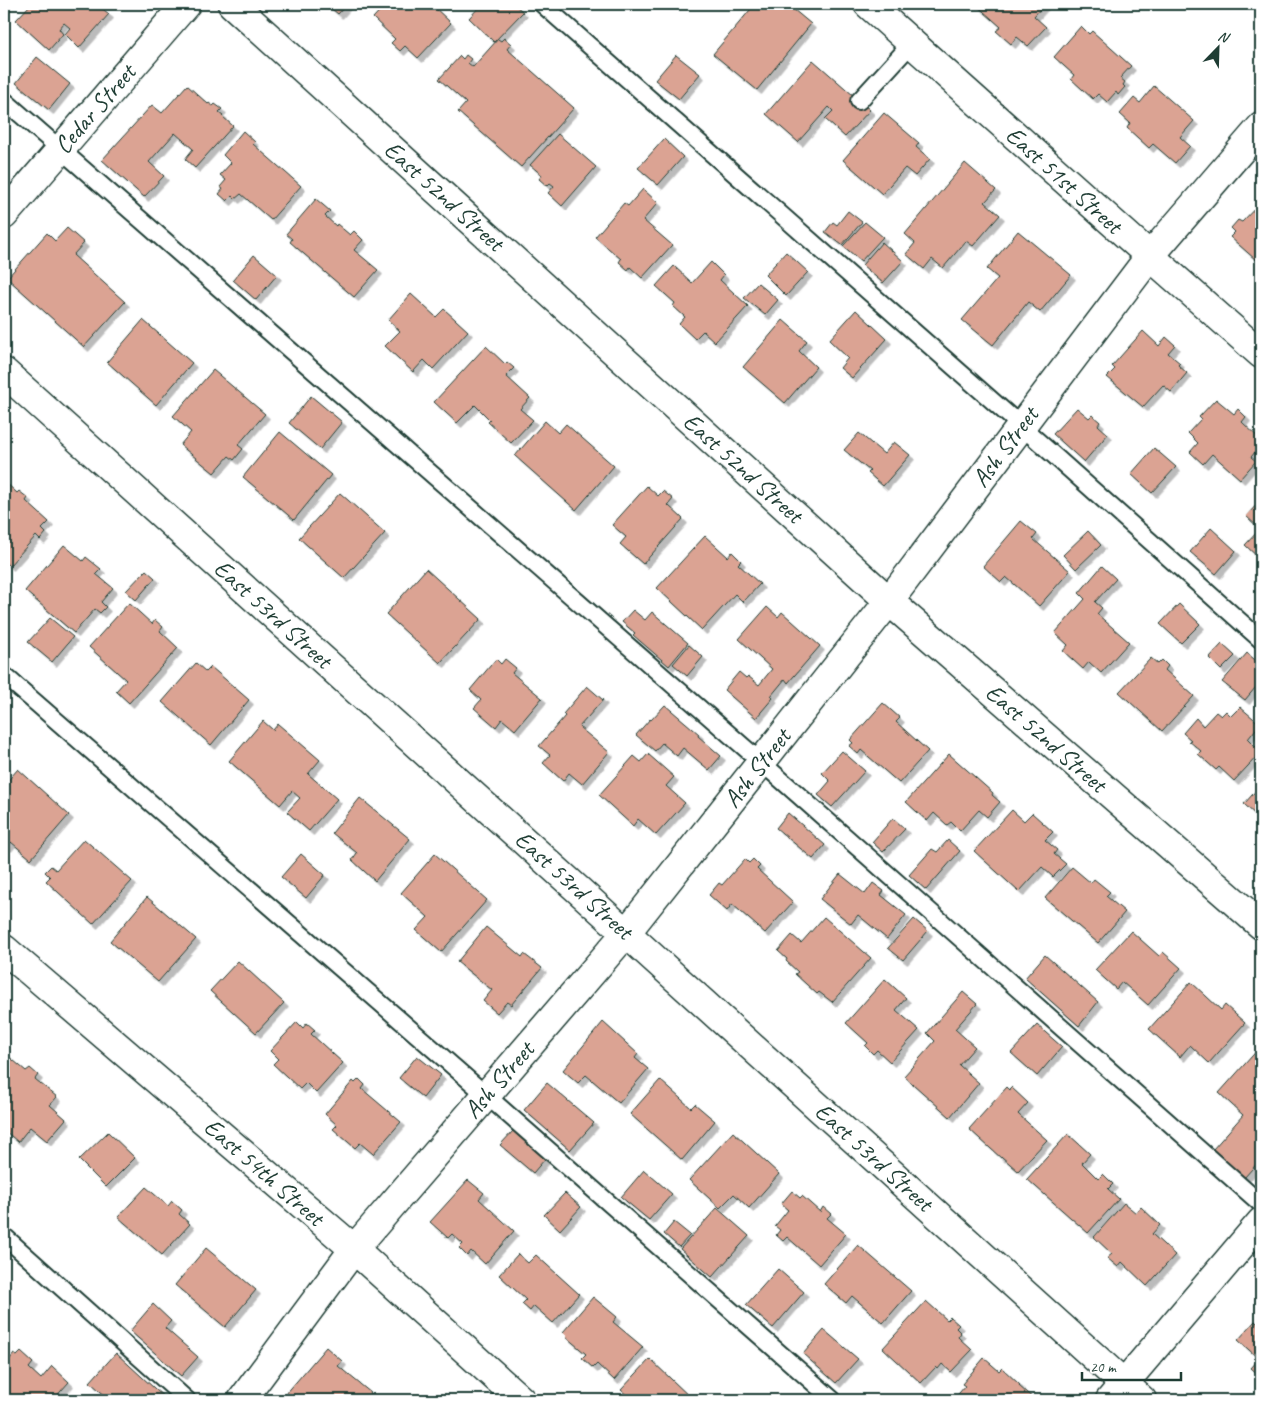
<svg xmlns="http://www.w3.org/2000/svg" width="1265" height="1404" font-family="Caveat,sans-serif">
<defs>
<filter id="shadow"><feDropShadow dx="4.5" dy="4.5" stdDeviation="0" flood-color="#0004"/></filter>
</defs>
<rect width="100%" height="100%" fill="#fff"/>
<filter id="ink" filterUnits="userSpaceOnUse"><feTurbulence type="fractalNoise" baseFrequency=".02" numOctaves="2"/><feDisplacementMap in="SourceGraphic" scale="10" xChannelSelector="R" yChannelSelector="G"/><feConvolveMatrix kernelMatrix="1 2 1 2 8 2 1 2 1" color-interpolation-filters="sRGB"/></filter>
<g filter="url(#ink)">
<path fill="#dba393" stroke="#1f3d34" filter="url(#shadow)" d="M31,4H100L98,5L109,14L79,48L65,34L70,28L64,23L59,29L63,34L49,50L16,20Z
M326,4H347L338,14Z
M386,4H431L451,23L418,58L405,46L400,51L391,43L395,39L373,18Z
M482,4H514L523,12L494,42L469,18Z
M755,4H787L811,24L757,90L713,54Z
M975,4H1045L1034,16L1046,27L1028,46L1017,37L1011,44L996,31L1001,27Z
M1081,26L1089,34L1092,31L1131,66L1120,78L1125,82L1123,85L1125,87L1118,95L1116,92L1107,102L1098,94L1093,99L1071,79L1074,75L1054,57Z
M504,38L511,44L507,49L574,108L521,167L458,112L466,103L439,79L460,56L463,59L466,55L471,59L468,63L473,67L498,39L501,41Z
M676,55L700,74L679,99L655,80Z
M37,57L70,84L49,110L16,83Z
M813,60L870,110L845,137L825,119L833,111L829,107L798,142L766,114Z
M187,85L208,104L209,103L213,106L215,104L222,109L219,112L223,115L222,116L233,126L195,168L185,159L193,149L175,133L149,162L164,176L144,197L102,160L152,105L162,113Z
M1154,86L1194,121L1180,137L1190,146L1175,163L1153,144L1149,148L1127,128L1130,123L1120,114L1134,98L1140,103Z
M884,113L919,143L916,147L930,159L915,176L905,168L882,194L843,160Z
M243,131L255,142L253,144L301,186L271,220L241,194L235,199L232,196L227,201L219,194L223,189L220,187L226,180L220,175L231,163L223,155Z
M558,134L596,167L562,206L548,193L554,186L550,183L547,186L539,179L542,175L530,165Z
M664,139L683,157L658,185L638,168Z
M965,163L996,190L985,202L1000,215L973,246L966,241L943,268L932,259L924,269L906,254L915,243L905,234Z
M643,189L658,203L643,220L672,245L642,278L630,267L628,270L619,262L621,259L595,237L624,203L628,206Z
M1261,193V257L1256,260L1230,237L1235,232L1231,228L1238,220L1242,222L1260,203L1256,199Z
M316,199L330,211L325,216L336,226L337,224L350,235L354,231L363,240L354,250L378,270L354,297L290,242L292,239L286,234Z
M848,211L862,222L842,245L825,232L833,222L837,225Z
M865,222L883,237L861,261L843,246Z
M67,228L84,243L73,255L125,302L84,347L7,278L47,233L55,241Z
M1018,231L1071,275L1040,312L1028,302L993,345L962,320L998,278L987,269Z
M882,242L903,261L883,283L862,265Z
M786,252L808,272L786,296L765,275Z
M254,255L277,275L256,300L233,280Z
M711,262L724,275L720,280L748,306L715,342L703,331L695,339L679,324L685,317L673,306L675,303L656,286L674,266L692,283Z
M758,283L778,300L765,315L744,298Z
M411,294L436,317L444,309L468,331L433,369L424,360L413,372L385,346L400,331L388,320Z
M856,310L887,339L852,378L840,368L848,358L829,340Z
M143,320L192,363L156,405L107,362Z
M783,320L807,341L799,351L816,367L785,403L743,367Z
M1143,331L1159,346L1166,337L1175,345L1168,353L1180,363L1178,365L1187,373L1171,392L1163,385L1143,407L1107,377L1115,369L1112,366Z
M486,346L505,364L507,362L514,368L506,376L530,398L520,409L533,420L511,443L488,422L490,420L475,405L457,423L434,402Z
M213,370L265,414L238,445L243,449L234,460L229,456L214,473L180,445L191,432L173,416Z
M311,396L342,422L320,449L289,423Z
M1216,399L1234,414L1238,409L1246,417L1242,422L1261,440V445L1251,457L1256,461L1240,479L1212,454L1203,464L1190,452L1198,443L1188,433L1201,419L1199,417Z
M1077,408L1089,418L1092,415L1100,422L1098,425L1108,434L1084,462L1053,434Z
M545,421L558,433L566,424L614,466L576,510L515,456Z
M280,432L331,475L294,520L243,477Z
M859,433L884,454L894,442L910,455L883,486L868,473L870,471L844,450Z
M1154,448L1176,467L1152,493L1131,474Z
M4,481L17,493L19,491L28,498L26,501L49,522L42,529L46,533L40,540L36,536L9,566L4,561Z
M647,486L658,496L663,491L673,499L668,505L683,519L643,564L620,544L626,537L612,525Z
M340,493L385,533L344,578L299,538Z
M1261,500V560L1245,545L1260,529L1246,516Z
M1021,521L1037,534L1033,539L1070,571L1039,606L1006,577L1001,582L983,566Z
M1211,528L1236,551L1216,574L1190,552Z
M1088,531L1101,545L1076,569L1063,555Z
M705,536L728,557L732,552L741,561L738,564L760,584L743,602L735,594L702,630L657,588Z
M64,545L83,561L86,557L101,569L96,574L113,588L101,602L106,607L100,613L95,609L74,633L25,591Z
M1102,566L1116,579L1095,602L1102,608L1097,614L1129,642L1101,673L1089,662L1083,669L1063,651L1068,645L1055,633L1085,599L1079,593Z
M426,569L481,619L440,663L386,614Z
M146,570L155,578L136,600L126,591Z
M129,603L152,624L155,620L163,627L160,631L178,648L129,703L116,691L126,680L89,647Z
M1179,604L1200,624L1181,643L1160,624Z
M767,607L778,617L782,612L820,646L788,683L785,679L771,696L773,698L756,718L724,690L739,672L746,678L748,676L759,685L772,669L739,639Z
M633,610L645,620L652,612L688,643L669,666L633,635L635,633L622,622Z
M50,618L73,637L52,662L28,642Z
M1222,644L1235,656L1221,670L1209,658Z
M689,645L703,657L687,676L673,664Z
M1247,653L1261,665V681L1245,700L1222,682Z
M1151,658L1158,664L1162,660L1168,666L1165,670L1194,696L1162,731L1119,692Z
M496,659L501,664L505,659L516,668L512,673L542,698L515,730L502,719L496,727L474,708L481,700L470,690Z
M196,663L206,672L211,667L249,700L211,745L162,702Z
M587,686L603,700L579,727L609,752L582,784L569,773L563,781L543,763L550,755L539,746L565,716L563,714Z
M883,703L900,718L896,722L928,751L899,783L861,750L858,754L849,746L853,743L850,740Z
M665,705L699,734L698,736L721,756L709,770L683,748L677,756L662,743L655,751L636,735L650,719L651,720Z
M1240,707L1260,724L1248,739L1261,752L1234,781L1219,767L1216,770L1198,754L1201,751L1189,741L1191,740L1183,733L1196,718L1203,726L1216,712L1221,716L1226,711L1231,716Z
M263,721L273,730L278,724L320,760L308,774L337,799L309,831L287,812L300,798L292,791L280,805L229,761Z
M842,751L865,771L832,807L818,795L830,781L822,773Z
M648,754L674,777L666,786L685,803L656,835L638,819L633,826L599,795L634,756L641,762Z
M949,754L993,793L992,795L1000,802L987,817L979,810L960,831L951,822L947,825L934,813L927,821L906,802Z
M18,769L69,815L31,859L11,842L7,847L4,844V785Z
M1261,785V820L1244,804Z
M360,798L410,839L375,881L352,860L357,853L332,833Z
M1012,810L1024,821L1032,813L1053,832L1045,840L1057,850L1054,854L1066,864L1053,877L1042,867L1019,892L974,851Z
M788,813L825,845L813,859L776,828Z
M893,818L905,829L883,852L872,842Z
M84,839L132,881L93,924L46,881L50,877L45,872L51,866L56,870Z
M948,840L960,851L926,890L909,875L932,849L937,852Z
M301,854L325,875L306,898L281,877Z
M435,854L487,900L441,952L416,930L428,917L401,893Z
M745,859L749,863L753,859L760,866L757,869L793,902L765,933L732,904L727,911L709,895L719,883L722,885Z
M1072,867L1091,883L1094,879L1110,892L1106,896L1125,912L1098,943L1045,898Z
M840,874L865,894L873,883L884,891L881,895L906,915L887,939L858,915L851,924L820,899Z
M147,897L196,939L158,982L110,941Z
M824,917L871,958L832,1002L819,992L817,994L795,974L798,972L786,961L787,959L778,951L792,935L801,943Z
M914,919L928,931L903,960L888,948Z
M486,927L522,957L524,954L542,968L511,1005L507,1002L497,1013L483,1001L492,990L457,962Z
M1131,931L1159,956L1163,952L1181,968L1148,1005L1122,982L1116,989L1095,970Z
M1045,955L1098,1002L1079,1026L1025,978Z
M238,961L284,1003L256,1033L210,991Z
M885,979L906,998L896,1010L919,1030L890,1062L877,1050L873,1054L865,1046L868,1043L846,1023Z
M1191,982L1221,1010L1225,1005L1245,1023L1209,1063L1190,1045L1180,1057L1149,1029Z
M963,992L977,1004L955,1029L975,1047L959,1065L979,1083L950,1117L904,1076L935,1041L927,1033Z
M297,1022L303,1028L307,1023L315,1030L311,1034L343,1063L316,1093L306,1083L300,1089L273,1064L278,1059L270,1051Z
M603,1022L638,1054L635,1058L648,1069L619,1103L586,1075L578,1083L563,1070Z
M1037,1025L1062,1047L1037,1076L1011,1053Z
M1261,1046V1159L1244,1178L1213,1149L1243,1115L1219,1093Z
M7,1055L26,1071L30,1068L38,1075L35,1079L57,1097L50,1105L66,1119L47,1141L30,1127L18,1142L4,1130V1059Z
M417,1056L441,1075L423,1098L399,1078Z
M359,1079L365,1085L362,1089L401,1122L373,1154L360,1143L355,1148L333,1129L337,1125L325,1114L353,1081L355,1083Z
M660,1080L691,1108L695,1104L715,1121L682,1160L630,1114Z
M547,1083L594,1123L570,1150L524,1110Z
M1007,1087L1010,1090L1011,1087L1028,1103L1018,1114L1047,1140L1018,1171L1002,1157L1001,1158L969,1129Z
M513,1131L545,1159L533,1173L500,1145Z
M108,1132L135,1158L106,1187L79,1160Z
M733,1132L779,1174L749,1208L734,1194L720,1208L689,1180Z
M1068,1134L1090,1154L1082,1163L1098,1179L1103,1174L1113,1184L1108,1189L1119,1199L1088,1233L1027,1179Z
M644,1170L672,1194L649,1220L621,1197Z
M468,1180L484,1193L479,1199L514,1231L485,1264L471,1251L467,1256L459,1248L463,1244L452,1234L448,1238L430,1222Z
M146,1187L168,1206L172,1201L182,1210L179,1214L190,1224L162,1255L118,1217Z
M792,1191L800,1198L802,1196L820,1212L823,1207L831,1214L827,1218L846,1234L819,1265L787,1237L783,1241L776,1235L780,1230L775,1226L788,1210L781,1204Z
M565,1193L581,1207L560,1230L544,1215Z
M1124,1203L1136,1213L1141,1207L1160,1225L1152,1234L1175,1255L1147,1286L1122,1262L1118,1267L1107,1258L1112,1254L1094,1237Z
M717,1208L749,1236L712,1277L680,1249Z
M674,1222L690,1235L679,1247L664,1234Z
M858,1245L911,1291L883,1323L852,1296L846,1303L824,1284Z
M206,1248L256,1290L225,1327L175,1285Z
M518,1254L528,1263L536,1255L579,1294L553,1323L534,1306L530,1311L522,1304L526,1300L499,1275Z
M778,1269L804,1292L773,1328L746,1305Z
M593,1297L617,1317L613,1322L643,1347L614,1380L597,1364L593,1368L582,1358L586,1354L566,1337L567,1336L563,1332Z
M926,1301L947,1320L950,1317L959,1325L956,1328L961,1333L958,1337L972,1350L951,1372L942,1364L938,1369L936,1367L921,1383L883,1348Z
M153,1304L171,1321L165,1328L198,1357L181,1376L130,1331Z
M1255,1321L1261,1327V1377L1251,1368L1259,1359L1238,1340Z
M824,1330L858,1359L836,1383L803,1354Z
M326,1347L342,1361L338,1366L371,1393L365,1400H291L285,1395Z
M21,1352L33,1363L29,1368L41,1379L52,1366L69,1382L53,1400H4V1366L14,1354L17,1356Z
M116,1353L167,1400H110L90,1382Z
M984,1358L999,1371L1002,1368L1020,1385L1019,1386L1035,1400H956L954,1399L965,1386L962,1384Z
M650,1359L693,1400H632L621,1390Z"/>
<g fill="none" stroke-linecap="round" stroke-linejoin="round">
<g stroke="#1f3d34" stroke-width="20">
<path id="lane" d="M542,4L1021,426L1261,640
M4,100L761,762L1261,1204
M859,101L912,43
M4,675L486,1095L833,1400
M4,1236L187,1400"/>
</g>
<g stroke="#1f3d34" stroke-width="31">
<path id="street" d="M868,4L1150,256L1261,354
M4,215L186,4
M4,372L626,933L1142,1400
M4,949L354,1249L521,1400
M242,1400L354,1249L626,933L889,601L1150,256L1261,127
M1110,1400L1261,1222"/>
</g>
<g stroke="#1f3d34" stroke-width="31">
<path id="secondary" d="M232,4L889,601L1261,925"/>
</g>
<use href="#lane" stroke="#fff" stroke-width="16"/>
<use href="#street" stroke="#fff" stroke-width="28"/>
<use href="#secondary" stroke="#fff" stroke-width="28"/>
</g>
</g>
<g text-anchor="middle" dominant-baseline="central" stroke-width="4" stroke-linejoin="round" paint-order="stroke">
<g font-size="25" fill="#1f3d34" stroke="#fff">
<text transform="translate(95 109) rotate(-49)">Cedar Street</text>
<text transform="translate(1064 180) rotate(42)">East 51st Street</text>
<text transform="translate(444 196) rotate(42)">East 52nd Street</text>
<text transform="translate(1005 447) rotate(-53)">Ash Street</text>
<text transform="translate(743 468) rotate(42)">East 52nd Street</text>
<text transform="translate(273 614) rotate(42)">East 53rd Street</text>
<text transform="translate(1046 738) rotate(41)">East 52nd Street</text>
<text transform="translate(757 768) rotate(-52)">Ash Street</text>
<text transform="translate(574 885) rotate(42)">East 53rd Street</text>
<text transform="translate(499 1080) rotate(-49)">Ash Street</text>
<text transform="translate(874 1157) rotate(42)">East 53rd Street</text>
<text transform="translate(264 1172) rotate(41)">East 54th Street</text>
</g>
</g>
<rect width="1265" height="1404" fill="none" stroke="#fff" stroke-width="20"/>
<rect x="10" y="10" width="1245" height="1384" fill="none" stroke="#1f3d34" stroke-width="2" filter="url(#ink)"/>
<g transform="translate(1218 48) rotate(23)" stroke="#ffffff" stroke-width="4" paint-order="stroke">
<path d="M0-4L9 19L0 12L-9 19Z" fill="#1f3d34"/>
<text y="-8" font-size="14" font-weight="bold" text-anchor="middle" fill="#1f3d34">N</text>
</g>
<path d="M1082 1372v8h99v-8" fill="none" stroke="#1f3d34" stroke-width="2.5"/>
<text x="1090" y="1372" font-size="15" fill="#1f3d34" stroke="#ffffff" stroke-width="4" paint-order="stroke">20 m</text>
</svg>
